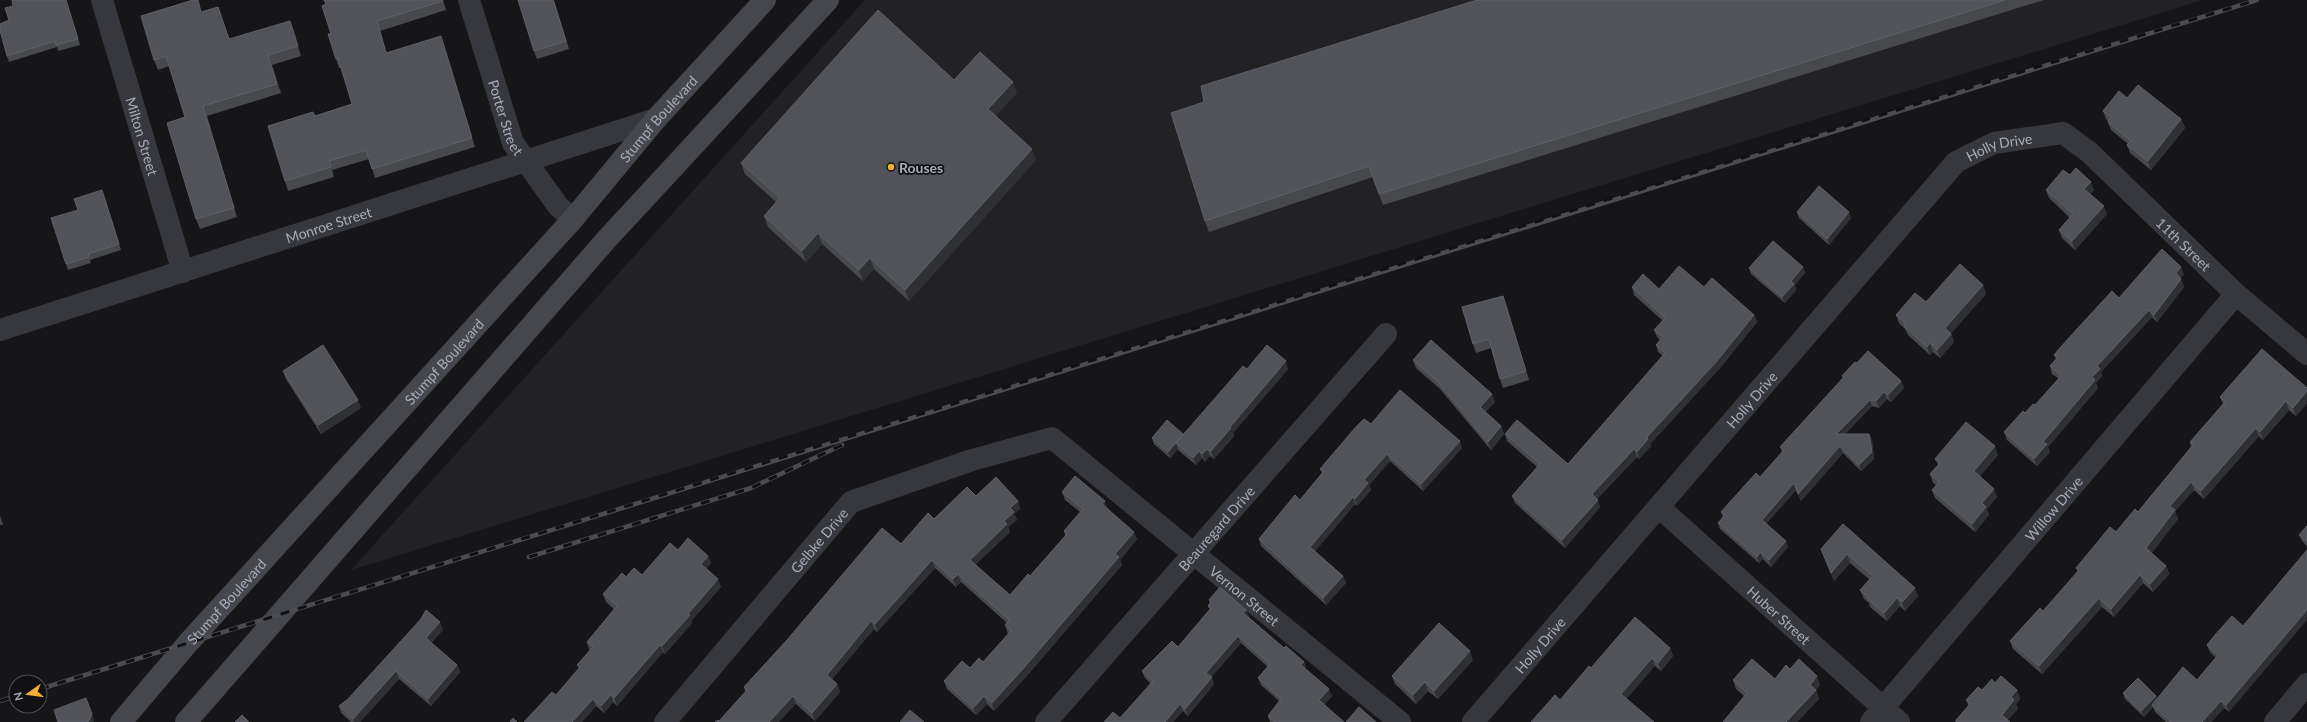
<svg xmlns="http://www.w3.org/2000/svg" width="2307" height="722" font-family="Lato,sans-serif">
<rect width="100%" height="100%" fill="#161618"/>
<path fill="#222225" d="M865,0H2203L351,570Z"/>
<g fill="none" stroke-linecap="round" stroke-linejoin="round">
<g stroke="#37383d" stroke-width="22">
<path id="s1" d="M102,0L183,272"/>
<path id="s2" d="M469,0L513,143L558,206L573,219"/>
<path id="s3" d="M0,330L656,119"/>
<path id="s4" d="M1660,508L1899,722"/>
<path id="s5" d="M665,722L851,502L972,460L1052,438L1400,722"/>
<path id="s6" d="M1046,722L1386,334"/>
<path id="s7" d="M1473,722L1956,162L1994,143L2063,133L2089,152L2236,294L2307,354"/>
<path id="s8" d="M1871,722L2236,294"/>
<path d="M2275,722L2307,684"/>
</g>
<g stroke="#45474d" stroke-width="22">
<path id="s9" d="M121,722L188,643L573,219L656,119L765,0"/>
<path d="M186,722L606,240L828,0"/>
</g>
<g stroke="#4a4c52" stroke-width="4.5">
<path id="rail" d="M529,557L751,488L842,445
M40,689C779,460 1516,225 2257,0
M0,701L16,696"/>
</g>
<use href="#rail" stroke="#111113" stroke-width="3" stroke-dasharray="9" stroke-linecap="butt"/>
</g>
<path fill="#47494d" d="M66,0L80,45L58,51L57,47L9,62L7,56Z
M443,0L446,10L380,31L387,53L444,46L475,147L375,178L369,159L332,170L334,177L288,191L285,181L315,116L352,104L341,68H339L336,59L331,34L326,4Z
M554,0L569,49L537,59L534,51Z
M1477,0H2044L1383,205L1373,177L1209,232L1205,221L1204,102Z
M218,7L229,39L293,30L301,56L272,65L281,93L207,116L237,217L200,229L196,219L185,117L169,66L158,70L154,60L202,12Z
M954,80L1017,93L995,116L1036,160L909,301L874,269L863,281L822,244L806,262L768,227L764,216L776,202L745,174L741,163Z
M2127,98L2181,119L2185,128L2151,170L2130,153L2127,145L2128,144L2111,130L2108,122V121L2106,119L2103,111Z
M2070,175L2094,190L2090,194L2107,214L2075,250L2062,238L2059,230L2070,218L2049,198L2046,190Z
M104,196L121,250L90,260L91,263L68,270L66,264Z
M1797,212L1851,218L1829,245L1799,218Z
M1803,267L1805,273L1795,285L1796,290L1785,303L1751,274L1749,268Z
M2184,274L2180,278L2184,287L2157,322L2152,317L2101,372L2102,376L2096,383L2098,388L2048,447L2050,452L2037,466L2007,440L2004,432L2025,413L2035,405L2059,379L2052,374L2050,366L2056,359L2054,355L2119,298Z
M1983,285L1986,294L1951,333L1954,342L1940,358L1933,352L1930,355L1908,335L1905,329L1899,323L1896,315L1926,302Z
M1632,287L1659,289L1704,287L1754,315L1757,322L1720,368L1650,444L1651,446L1639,459L1637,457L1597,499L1600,507L1565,548L1515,503L1512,496L1537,467L1507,441L1505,434L1568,464L1663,356L1658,352L1656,345L1660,340L1657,337L1654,330L1663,321L1634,295Z
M1503,296L1529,380L1503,388L1500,379L1491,348L1476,353L1473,344Z
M1413,360L1495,402L1485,412L1501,426L1504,434L1491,450L1440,389L1416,368Z
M1857,363L1901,381L1904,388L1891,402L1887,399L1879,408L1872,406L1845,434H1869L1872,440L1874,459L1861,471L1843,453L1801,501L1796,490L1766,524L1788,547L1771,567L1763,559L1759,563L1720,529L1718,523L1723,517L1721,512L1760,477L1782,452L1780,447L1843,378L1842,376Z
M1247,369H1288L1233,433L1234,436L1214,459L1210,456L1205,462L1202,458L1196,465L1178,450V449L1170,458L1154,444L1152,438L1183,434Z
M283,371L361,408L321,434L286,379Z
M2307,388V403L2296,416L2289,410L2263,440L2259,436L2204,499L2194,490L2175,511L2178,519L2151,553L2166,566L2169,574L2153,592L2143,583L2114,617L2102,607L2042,674L2013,649L2010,641L2043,611L2078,572L2076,568L2116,532L2138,512L2191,447L2190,442L2223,404L2220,397Z
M1371,424L1462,448L1423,491L1390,461L1369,485L1371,490L1357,506L1355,504L1315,551L1343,576L1346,583L1326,605L1261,546L1259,539L1300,500L1322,473L1320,469Z
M1998,455L1980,476L1997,497L1987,509L1989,515L1975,532L1935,498L1932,490L1936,485L1933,483L1930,474L1938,465L1935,459Z
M1062,492L1108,509L1137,539L1120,560L1122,565L1025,678L994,711L987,704L976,715L947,689L944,681L983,662L1008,634L1005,625L1007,623L961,582L956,587L935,568L877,632L874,629L832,679L837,684L840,692L815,721L796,704L745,692L744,687L901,544L934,519L976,496L1018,501L1020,509L1014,514L1017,520L1008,527L1010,532L975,565L1010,595L1030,576L1065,536L1064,531L1080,512L1065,500Z
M0,516L3,525H0Z
M1843,524L1918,596L1905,611L1900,606L1887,621L1870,607L1869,603L1864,599L1860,590L1870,580L1850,563L1834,581L1821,549Z
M2307,526V546L2302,541L2299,535Z
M708,556L711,563L706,569L721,587L692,620V623L665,654L663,652L617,706L613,702L604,713L596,706L582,722H524L556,695L579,669L577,665L590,650L589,649L587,642L614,609L606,602L603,594L626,577L642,575Z
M1209,600L1246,610L1249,617L1284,648L1304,662L1306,669L1332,696L1324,705L1344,722H1270L1268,716L1279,701L1261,685L1258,678L1268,667L1241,643L1211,677L1214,684L1188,716L1183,711L1173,722H1104L1120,718L1151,684L1145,678L1142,671L1178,647L1210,610L1208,606L1210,604Z
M443,630L431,643L457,665L460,672L431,706L399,679L360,722H351L341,713L339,706Z
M2215,635L2229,712L2224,708L2211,722H2166L2155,712L2153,707L2144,717L2125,699L2123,693L2156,696L2158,699L2197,680L2216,658L2210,652L2207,645Z
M1670,648L1673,656L1661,671L1655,666L1560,700L1591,668Z
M1473,660L1438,699L1428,691L1416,704L1395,684L1392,676Z
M1790,669L1820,685L1816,690L1819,699L1797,722H1723L1744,696L1736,689L1733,680L1775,679Z
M1995,683L2017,690L2020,699L2016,704L2018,709L1969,706L1966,700Z"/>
<path fill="#2f3033" d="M377,21L380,31L390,62L386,53Z
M441,36L444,46L475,147L472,138Z
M268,55L272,65L281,93L277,84Z
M1013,82L1017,93L992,120L988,109Z
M203,106L207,116L237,217L234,208Z
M2181,119L2185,128L2151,170L2148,161Z
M1032,149L1036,160L909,301L905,290Z
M2091,182L2094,190L2088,197L2084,189Z
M2104,206L2107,214L2075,250L2072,241Z
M1849,212L1851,218L1829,245L1827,239Z
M818,233L822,244L806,262L802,251Z
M870,258L874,269L863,281L859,270Z
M1803,267L1805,273L1795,285L1796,290L1785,303L1782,297L1791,281Z
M2181,267L2184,274L2179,281L2176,273Z
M2181,279L2184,287L2157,322L2154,315Z
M1983,285L1986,294L1948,337L1945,328Z
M1503,296L1506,304L1529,380L1526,371Z
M2149,310L2152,317L2101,372L2102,376L2096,383L2098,388L2048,447L2050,452L2037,466L2034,459L2043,442L2092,377L2097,366Z
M1754,315L1757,322L1720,368L1650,444L1651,446L1639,459L1637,452L1647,437Z
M1951,334L1954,342L1940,358L1937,350Z
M1930,343L1933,352L1930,355L1927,347Z
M1286,361L1288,369L1233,433L1234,436L1214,459L1211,451L1230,427Z
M1901,381L1904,388L1891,402L1888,395Z
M2307,391V403L2296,416L2293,408Z
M1884,392L1887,399L1879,408L1876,401Z
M1492,394L1495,402L1483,415L1480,407Z
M358,400L361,408L321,434L318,425Z
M1870,400L1872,406L1838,441L1836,434Z
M2286,401L2289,410L2263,440L2260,432Z
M1501,426L1504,434L1491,450L1488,442Z
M2256,428L2259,436L2204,499L2201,491Z
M1869,434L1872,440L1874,459L1861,471L1859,465Z
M1460,441L1462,448L1423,491L1421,484Z
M1176,443L1178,449L1170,458L1168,452Z
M1840,446L1843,453L1801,501L1798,494Z
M1995,446L1998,455L1977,480L1974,471Z
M1207,449L1210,456L1205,462L1202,454Z
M1634,449L1637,457L1594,502L1592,494Z
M1199,451L1202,458L1196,465L1193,458Z
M1387,454L1390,461L1369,485L1371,490L1357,506L1355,499L1364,480Z
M2191,482L2194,490L2175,511L2178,519L2149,557L2146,548L2170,506Z
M1794,483L1796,490L1764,526L1762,520Z
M1994,489L1997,497L1987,509L1989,515L1975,532L1972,524L1982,503Z
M1353,497L1355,504L1313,554L1310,547Z
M1598,500L1600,507L1565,548L1562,540Z
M1018,501L1020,509L1014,514L1017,520L1008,527L1010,532L972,568L970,560L1004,521L1010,508Z
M1105,501L1108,509L1105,512L1102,504Z
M1134,532L1137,539L1120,560L1122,565L1025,678L994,711L992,703Z
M1786,541L1788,547L1771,567L1769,560Z
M1760,552L1763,559L1759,563L1757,557Z
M1847,554L1850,563L1834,581L1831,573Z
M708,556L711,563L704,572L701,564Z
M932,560L935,568L877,632L875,624Z
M2166,566L2169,574L2153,592L2150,584Z
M958,574L961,582L956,587L953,579Z
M2140,575L2143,583L2114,617L2111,609Z
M1343,576L1346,583L1326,605L1323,598Z
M718,579L721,587L692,620V623L665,654L662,646L688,614Z
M1915,588L1918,596L1905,611L1902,602Z
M1897,598L1900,606L1887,621L1884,613Z
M2099,598L2102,607L2042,674L2039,666Z
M1246,610L1249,617L1243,613Z
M2307,610V620L2229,712L2226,705Z
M871,621L874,629L829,683L827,675Z
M440,622L443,630L428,645L426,638Z
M1238,636L1241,643L1209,680L1206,673Z
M660,645L663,652L617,706L614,698Z
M1670,648L1673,656L1661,671L1658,663Z
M1470,651L1473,660L1438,699L1434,691Z
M1652,658L1655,666L1624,702L1621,694Z
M1304,662L1306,669L1304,672L1301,665Z
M457,665L460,672L431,706L428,699Z
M396,671L399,679L360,722H354L353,719Z
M1817,676L1820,685L1814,692L1816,690L1819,699L1797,722H1786L1810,685Z
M1212,677L1214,684L1188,716L1185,709Z
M1425,682L1428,691L1416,704L1413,695Z
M837,684L840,692L815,721L812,713Z
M1329,689L1332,696L1322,707L1319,700Z
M2017,690L2020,699L2016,704L2018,709L2006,722L2002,715L2011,697Z
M611,695L613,702L604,713L601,706Z
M793,696L796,704L779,722H769Z
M984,696L987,704L976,715L973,708Z
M2156,696L2158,701L2152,705L2153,707L2144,717L2141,711Z
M593,699L596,706L582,722H572Z
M2221,701L2224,708L2211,722H2202Z
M1180,704L1183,711L1173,722H1165Z
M92,714L94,720V722H90L89,721Z"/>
<path fill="#525359" stroke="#5f6168" d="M12,0H66L78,39L56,45L55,41L7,56L0,30V24L9,20L5,8L13,6Z
M193,0H198L201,12L218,7L229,39L290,21L298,46L268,55L277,84L203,106L234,208L196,219L167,123L185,117L166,56L154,60L141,16Z
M324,0H442L443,1L377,21L386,53L441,36L472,138L372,169L366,150L329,161L331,167L285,181L268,126L313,112L315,116L352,104L338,58L336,59L328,34H331L322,6L326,4Z
M518,0H553L566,41L534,51Z
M1477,0H2005L1379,194L1369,166L1205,221L1171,113L1204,102L1201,86Z
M878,10L954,80L980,52L1013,82L988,109L1032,149L905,290L870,258L859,270L818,233L802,251L764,216L780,198L741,163Z
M2138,85L2181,119L2148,161L2127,145L2131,141L2108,122L2111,117L2103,111L2119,91L2127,98Z
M2076,168L2091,182L2084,189L2104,206L2072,241L2059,230L2073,214L2046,190L2063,170L2070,175Z
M1819,186L1849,212L1827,239L1797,212Z
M102,190L119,244L88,254L89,257L66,264L51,218L78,210L74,199Z
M1773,241L1803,267L1791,281L1794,284L1782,297L1749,268Z
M2162,249L2181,267L2176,273L2181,279L2154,315L2149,310L2097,366L2100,369L2092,377L2095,380L2043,442L2047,444L2034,459L2004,432L2023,411L2025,413L2033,404L2035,405L2061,376L2050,366L2057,358L2054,355L2067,340L2112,291L2119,298Z
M1960,264L1983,285L1945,328L1951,334L1937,350L1930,343L1927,347L1904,326L1906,324L1896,315L1915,293L1926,302Z
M1679,266L1704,287L1712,278L1754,315L1717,361L1647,437L1648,439L1637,452L1634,449L1592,494L1598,500L1562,540L1512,496L1540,464L1505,434L1517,420L1568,464L1665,353L1656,345L1663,337L1654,330L1665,318L1632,287L1643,274L1659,289Z
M1503,296L1526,371L1500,379L1489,339L1473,344L1462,307Z
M1431,340L1492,394L1480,407L1501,426L1488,442L1437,381L1413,360Z
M323,345L358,400L318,425L283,371Z
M1267,345L1286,361L1230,427L1231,428L1211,451L1207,449L1202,454L1199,451L1193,458L1176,443L1243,366L1247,369Z
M2262,349L2307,388V391L2293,408L2286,401L2260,432L2256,428L2201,491L2191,482L2170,506L2175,510L2146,548L2166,566L2150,584L2140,575L2111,609L2099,598L2039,666L2010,641L2040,608L2043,611L2079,570L2076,568L2110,527L2116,532L2135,509L2138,512L2193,445L2190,442L2225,402L2220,397Z
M1868,351L1901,381L1888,395L1884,392L1876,401L1870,400L1836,434H1869L1872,452L1859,465L1840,446L1798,494L1794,483L1762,520L1786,541L1769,560L1760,552L1757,557L1718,523L1725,515L1721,512L1756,473L1760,477L1784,450L1780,447L1844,377L1842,376L1855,362L1857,363Z
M1400,390L1460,441L1421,484L1387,454L1364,480L1368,483L1355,499L1353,497L1310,547L1343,576L1323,598L1259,539L1295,495L1300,500L1324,471L1320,469L1355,428L1364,419L1371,424Z
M1167,420L1183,434L1168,452L1152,438Z
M1966,422L1995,446L1974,471L1994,489L1982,503L1986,507L1972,524L1932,490L1939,482L1930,474L1940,463L1935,459Z
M1075,476L1105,501L1102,504L1134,532L1115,554L1119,557L1022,670L992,703L984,696L973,708L944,681L962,661L970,668L979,658L983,662L1011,631L1005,625L1009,620L958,574L953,579L932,560L875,624L871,621L827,675L837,684L812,713L793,696L769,722H715L718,720L719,721L747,690L744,687L787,640L882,528L901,544L928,513L934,519L967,487L976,496L996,477L1018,501L1010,508L1014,512L1004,521L1007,524L970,560L1010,595L1028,574L1030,576L1067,534L1064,531L1083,509L1062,492Z
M1843,524L1915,588L1902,602L1897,598L1884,613L1867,598L1868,597L1860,590L1873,576L1847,554L1831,573L1821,549Z
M2307,526V541L2299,535Z
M688,538L708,556L701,564L718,579L688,614L690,615L662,646L660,645L614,698L611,695L601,706L593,699L572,722H524L552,692L556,695L580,667L577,665L593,647L587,642L617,606L603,594L622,573L626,577L634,568L642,575L670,543L678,550Z
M2307,550V610L2226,705L2221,701L2202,722H2171L2152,705L2183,667L2197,680L2218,655L2207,645L2215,635L2232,616L2243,626Z
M1220,587L1246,610L1243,613L1284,648L1286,646L1304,662L1301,665L1329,689L1319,700L1344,722H1275L1268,716L1281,699L1258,678L1270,664L1238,636L1206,673L1212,677L1197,695L1185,709L1180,704L1165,722H1104L1113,712L1120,718L1153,681L1142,671L1172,641L1178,647L1211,608L1208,606L1211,602L1209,600Z
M426,610L440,622L426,638L457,665L428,699L396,671L353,719L339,706L348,699L421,619Z
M1635,617L1670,648L1658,663L1652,658L1621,694L1654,722H1531L1555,695L1560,700L1589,666L1591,668Z
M1439,623L1470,651L1434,691L1425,682L1413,695L1392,676Z
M1752,659L1775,679L1786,665L1790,669L1799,659L1817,676L1810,685L1816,690L1786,722H1723L1747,693L1733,680Z
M2001,676L2017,690L2011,697L2014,700L2002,715L2010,722H1956V720L1970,704L1966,700L1978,687L1982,690L1992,679L1995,683Z
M2138,678L2156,696L2141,711L2123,693Z
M86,698L92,714L89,721L86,722H58L54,710Z
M1359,707L1376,722H1346Z
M910,710L924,722H900Z
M242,715L249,722H235Z
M513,718L517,722H510Z"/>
<circle fill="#f2b134" stroke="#111113" stroke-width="1.5" cx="891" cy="167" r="4"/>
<g text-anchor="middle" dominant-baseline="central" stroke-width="3.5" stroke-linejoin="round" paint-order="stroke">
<g font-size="14" fill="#a8adb8" stroke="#111113">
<text stroke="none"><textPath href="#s2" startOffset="123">Porter Street</textPath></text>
<text stroke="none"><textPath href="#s9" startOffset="808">Stumpf Boulevard</textPath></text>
<text stroke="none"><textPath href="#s1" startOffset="142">Milton Street</textPath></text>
<text stroke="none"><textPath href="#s7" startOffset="786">Holly Drive</textPath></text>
<text stroke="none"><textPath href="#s3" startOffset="345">Monroe Street</textPath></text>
<text stroke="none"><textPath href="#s7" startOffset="1016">11th Street</textPath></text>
<text stroke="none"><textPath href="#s9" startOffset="484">Stumpf Boulevard</textPath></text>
<text stroke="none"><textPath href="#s7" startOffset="426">Holly Drive</textPath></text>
<text stroke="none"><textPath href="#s8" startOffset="281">Willow Drive</textPath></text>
<text stroke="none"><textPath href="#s6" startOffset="258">Beauregard Drive</textPath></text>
<text stroke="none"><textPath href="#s5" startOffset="238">Gelbke Drive</textPath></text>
<text stroke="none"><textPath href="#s5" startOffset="748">Vernon Street</textPath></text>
<text stroke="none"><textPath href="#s9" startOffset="160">Stumpf Boulevard</textPath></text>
<text stroke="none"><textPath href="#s4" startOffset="160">Huber Street</textPath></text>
<text stroke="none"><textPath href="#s7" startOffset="102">Holly Drive</textPath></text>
</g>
<g font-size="14" font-weight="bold" fill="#a8adb8" stroke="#111113" text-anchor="start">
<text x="899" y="167">Rouses</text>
</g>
</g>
<g transform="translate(28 694) rotate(256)"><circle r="19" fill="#111113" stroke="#4d4f55"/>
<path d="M0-3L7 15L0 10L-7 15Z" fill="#f2b134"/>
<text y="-6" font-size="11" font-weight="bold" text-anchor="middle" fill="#a8adb8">N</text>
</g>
</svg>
